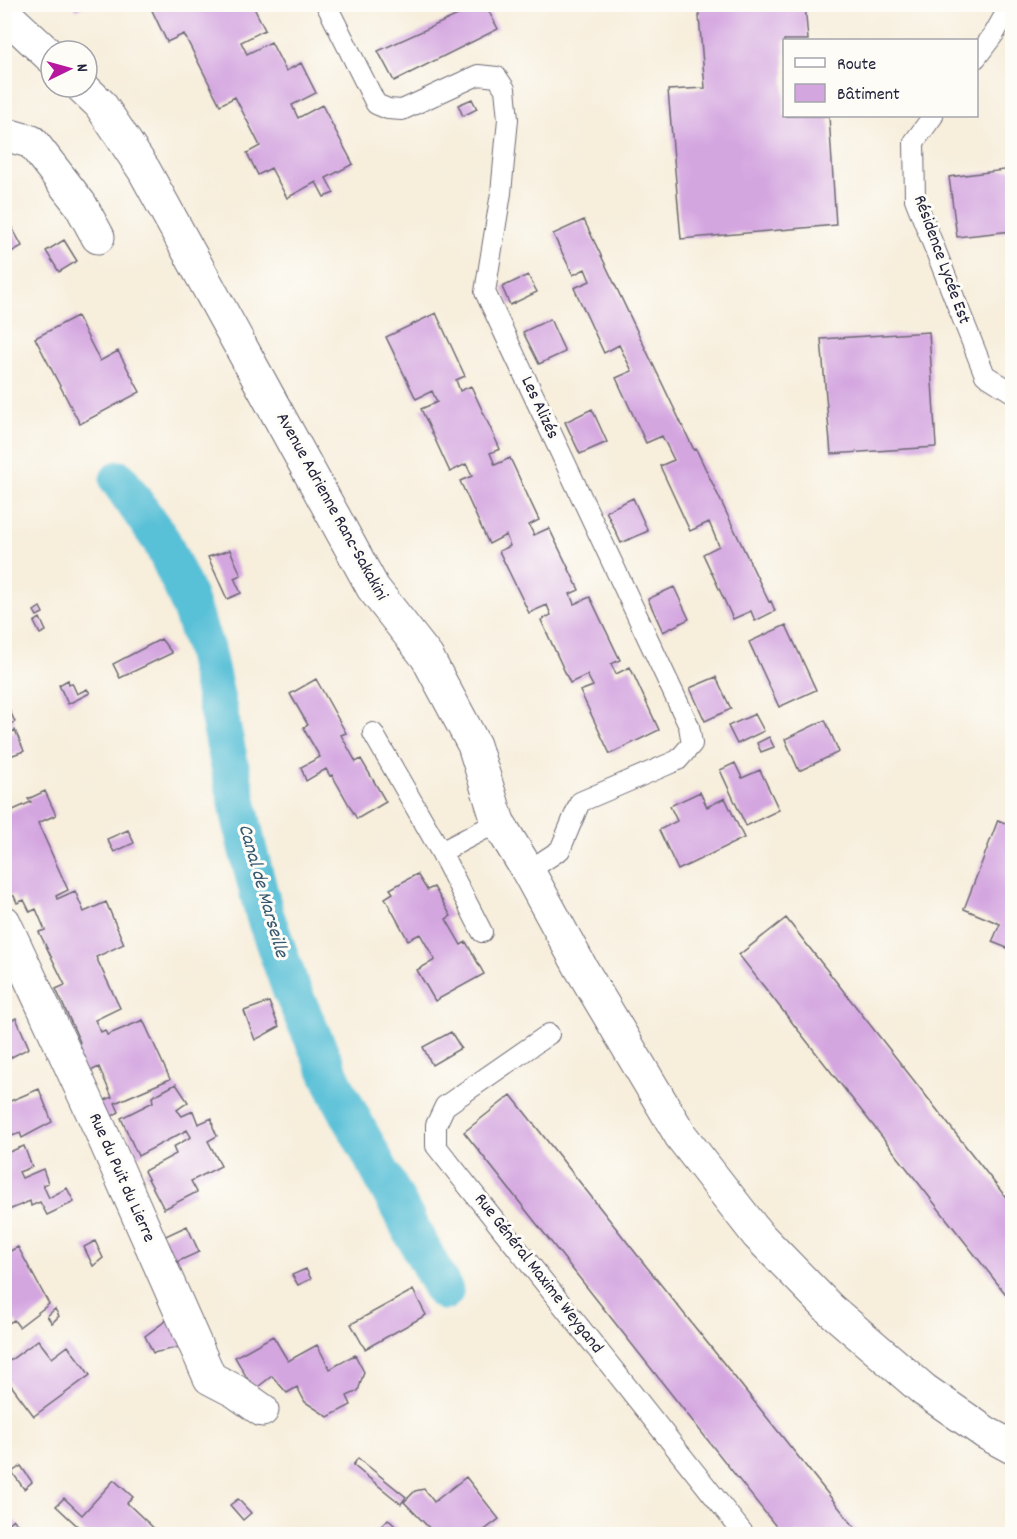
<svg xmlns="http://www.w3.org/2000/svg" width="1017" height="1539" font-family="Dekko,sans-serif">
<rect width="100%" height="100%" fill="#fdfcf7"/>
<filter id="ink" filterUnits="userSpaceOnUse"><feTurbulence type="fractalNoise" baseFrequency=".0167" numOctaves="2"/><feDisplacementMap in="SourceGraphic" scale="12" xChannelSelector="R" yChannelSelector="G"/><feConvolveMatrix kernelMatrix="1 2 1 2 8 2 1 2 1" color-interpolation-filters="sRGB"/></filter>
<filter id="wash" filterUnits="userSpaceOnUse"><feTurbulence type="fractalNoise" baseFrequency=".008" numOctaves="4" result="noise"/><feDisplacementMap in="SourceGraphic" scale="24" xChannelSelector="R" yChannelSelector="G"/><feGaussianBlur stdDeviation="1.35" result="paint"/><feColorMatrix in="noise" values="0 0 0 0 0 0 0 0 0 0 0 0 0 0 0 0 0 1.4 0 .05"/><feComposite in="paint" operator="in"/></filter>
<g filter="url(#wash)">
<rect width="100%" height="100%" fill="#f7eedc"/>
<g fill="none" stroke-linecap="round" stroke-linejoin="round">
<path stroke="#59c0d7" stroke-width="39" d="M119,480L162,542L186,594L205,649L247,847L265,916L291,989L337,1091L444,1291"/>
</g>
<g id="blocks">
<path fill="#d4a6e0" d="M72,4H86L76,11Z
M149,4H230L232,9L241,4H252L265,30L241,42L247,54L271,42L286,71L301,63L316,93L292,105L298,118L322,105L353,164L326,178L334,193L324,197L316,182L287,198L271,168L258,175L247,153L260,146L235,97L220,105L184,34L167,42Z
M482,4H485L498,29L394,81L378,51Z
M698,4H805L808,40H784V116H829L836,225L681,239L668,90L705,88Z
M472,99L477,109L463,116L458,105Z
M1012,169V231L957,237L949,177Z
M7,218L22,246L4,256V220Z
M584,220L694,450L696,449L769,602L771,601L775,611L755,621L751,611L733,619L703,554L719,546L709,522L690,531L660,466L674,460L662,436L646,443L616,378L632,371L619,345L604,353L574,288L590,281L585,269L573,275L553,234Z
M64,240L77,261L59,272L46,251Z
M528,275L537,292L510,305L502,287Z
M436,313L465,376L456,380L460,391L471,386L500,449L490,453L495,465L510,458L539,520L529,525L534,535L549,528L579,590L570,594L574,604L590,597L620,660L611,664L616,674L630,667L659,730L610,754L580,691L593,686L587,675L570,683L541,620L551,615L547,605L529,613L499,551L510,546L506,535L489,544L460,481L472,476L466,464L450,472L421,409L437,402L432,391L416,399L386,337Z
M77,316L100,361L118,351L140,392L80,424L35,338Z
M550,319L565,352L539,364L523,332Z
M929,332L936,447L831,454L821,339Z
M592,409L607,442L580,454L565,422Z
M633,498L648,531L621,543L606,511Z
M230,550L241,575L234,578L241,593L227,599L208,557Z
M674,587L689,619L663,632L648,599Z
M40,607L43,613L37,616L34,611Z
M40,618L46,631L40,634L34,622Z
M786,625L816,690L779,707L749,642Z
M161,639L172,653L120,678L113,664Z
M716,677L731,709L705,721L690,688Z
M316,679L346,733L341,735L356,762L361,759L386,802L357,819L332,775L330,776L326,769L306,781L301,767L320,757L303,728L308,725L290,694Z
M68,680L69,684L72,683L77,694L87,689L90,693L68,704L59,685Z
M4,698L15,722L4,727Z
M755,714L764,731L737,744L728,726Z
M825,720L839,752L799,771L785,739Z
M15,730L24,751L10,756L4,737Z
M769,737L774,747L761,752L757,743Z
M735,763L742,778L760,770L779,810L746,826L720,770Z
M45,791L56,815L38,823L68,890L56,896L57,899L75,891L84,912L106,902L124,944L96,957L120,1008L95,1020L101,1032L105,1030L107,1035L143,1020L170,1079L115,1103L119,1112L104,1121L96,1104L112,1097L99,1067L84,1074L72,1047L80,1042L56,989L65,985L39,932L45,930L36,909L30,912L24,900L17,903L14,896L4,895V814L31,802L28,799Z
M700,792L707,807L725,798L744,838L678,870L659,830L677,821L670,806Z
M998,820L1012,826V950L992,942L1000,924L964,909Z
M128,830L134,843L114,852L107,839Z
M417,874L427,890L434,887L451,916L446,919L461,945L466,942L484,974L435,1001L417,970L435,960L420,934L408,940L385,898L393,893L390,889Z
M786,918L1012,1205V1302L739,955Z
M269,1002L279,1027L255,1040L244,1011Z
M16,1018L29,1048L4,1061V1024Z
M451,1032L461,1048L432,1065L423,1047Z
M176,1084L188,1102L177,1110L182,1116L193,1111L198,1124L212,1118L213,1127L217,1136L208,1141L221,1166L191,1181L197,1192L164,1209L144,1171L176,1154L173,1147L191,1137L187,1130L138,1156L121,1118L153,1102L152,1097Z
M39,1089L52,1122L22,1138L20,1133L4,1139V1092L8,1102Z
M511,1095L638,1256L860,1534H782L464,1132Z
M24,1146L32,1167L19,1172L22,1178L43,1169L48,1183L43,1185L49,1198L67,1188L74,1202L47,1215L40,1202L31,1206L30,1201L4,1212V1154Z
M187,1226L199,1252L170,1265L157,1240Z
M95,1241L103,1258L93,1266L84,1247Z
M18,1247L49,1304L19,1327L14,1320L4,1326V1254Z
M306,1269L311,1279L298,1285L292,1275Z
M413,1290L426,1315L365,1349L351,1324Z
M55,1309L59,1316L52,1323L47,1316Z
M171,1317L185,1346L153,1353L145,1336Z
M273,1336L288,1361L317,1345L330,1369L355,1355L364,1372L358,1391L347,1396L351,1405L328,1417L305,1402L297,1387L287,1393L272,1376L254,1390L235,1357Z
M38,1340L52,1358L68,1346L90,1375L34,1416L4,1376V1365Z
M358,1458L406,1497L401,1504L353,1465Z
M21,1466L32,1482L24,1489L12,1472Z
M466,1477L499,1519L479,1534H435L404,1502L415,1491L424,1489L434,1502Z
M114,1480L133,1497L127,1503L160,1534H86L56,1506L64,1498L82,1515Z
M238,1499L251,1513L243,1520L230,1505Z
M13,1519L26,1534H4V1527Z
M388,1519L400,1531L407,1534H374Z"/>
</g>
</g>
<g filter="url(#ink)">
<use href="#blocks" fill-opacity="0" stroke="#6d6973" stroke-width="1.5"/>
<g fill="none" stroke-linecap="round" stroke-linejoin="round">
<g stroke="#6d6973" stroke-width="22">
<path id="service" d="M326,4L376,104L388,109L402,110L478,75L497,77L505,89L508,119L501,193L485,292L689,726L692,744L678,760L580,802L560,850L528,871
M976,58L994,34L1011,4
M933,116L914,142L915,199L985,375L1012,392
M373,733L441,852L482,932
M441,852L498,822
M549,1034L445,1106L436,1125V1146L744,1534"/>
</g>
<g stroke="#6d6973" stroke-width="35">
<path id="minor" d="M4,134L32,142L80,204L98,237
M4,922L100,1129L210,1378L235,1391L262,1410"/>
</g>
<g stroke="#6d6973" stroke-width="35">
<path id="tertiary" d="M4,13L51,57
M82,87L100,104L144,170L373,588L427,657L474,745L498,822L528,871L581,968L681,1136L758,1235L830,1309L924,1390L986,1433L1012,1447"/>
</g>
<use href="#service" stroke="#fff" stroke-width="20"/>
<use href="#minor" stroke="#fff" stroke-width="33"/>
<use href="#tertiary" stroke="#fff" stroke-width="33"/>
</g>
</g>
<g text-anchor="middle" dominant-baseline="central" stroke-width="6" stroke-linejoin="round" paint-order="stroke">
<g font-size="18" fill="#22223b" stroke="#fdfcf7">
<text transform="translate(941 260) rotate(70)">Résidence Lycée Est</text>
<text transform="translate(539 408) rotate(65)">Les Alizés</text>
<text transform="translate(331 507) rotate(61)">Avenue Adrienne Ranc-Sakakini</text>
<text transform="translate(121 1178) rotate(66)">Rue du Puit du Lierre</text>
<text transform="translate(538 1274) rotate(52)">Rue Général Maxime Weygand</text>
</g>
<g font-size="20" font-style="italic" fill="#355972" stroke="#fdfcf7">
<text transform="translate(262 891) rotate(74)">Canal de Marseille</text>
</g>
</g>
<rect width="1017" height="1539" fill="none" stroke="#fdfcf7" stroke-width="24"/>
<rect x="783" y="39" width="195" height="78" fill="#fdfcf7" stroke="#a5a5ac" stroke-width="1.5"/>
<rect x="795" y="58" width="30" height="9" fill="#ffffff" stroke="#a5a5ac" stroke-width="1.5"/>
<text x="837" y="69" font-size="18" fill="#22223b">Route</text>
<rect x="795" y="84" width="30" height="18" fill="#d4a6e0" stroke="#a5a5ac" stroke-width="1.5"/>
<text x="837" y="99" font-size="18" fill="#22223b">Bâtiment</text>
<g transform="translate(69 69) rotate(85)"><circle r="28" fill="#fdfcf7" stroke="#a5a5ac" stroke-width="1.5"/>
<path d="M0-4.5L10 22L0 15L-10 22Z" fill="#b5179e"/>
<text y="-9" font-size="16" font-weight="bold" text-anchor="middle" fill="#22223b">N</text>
</g>
</svg>
